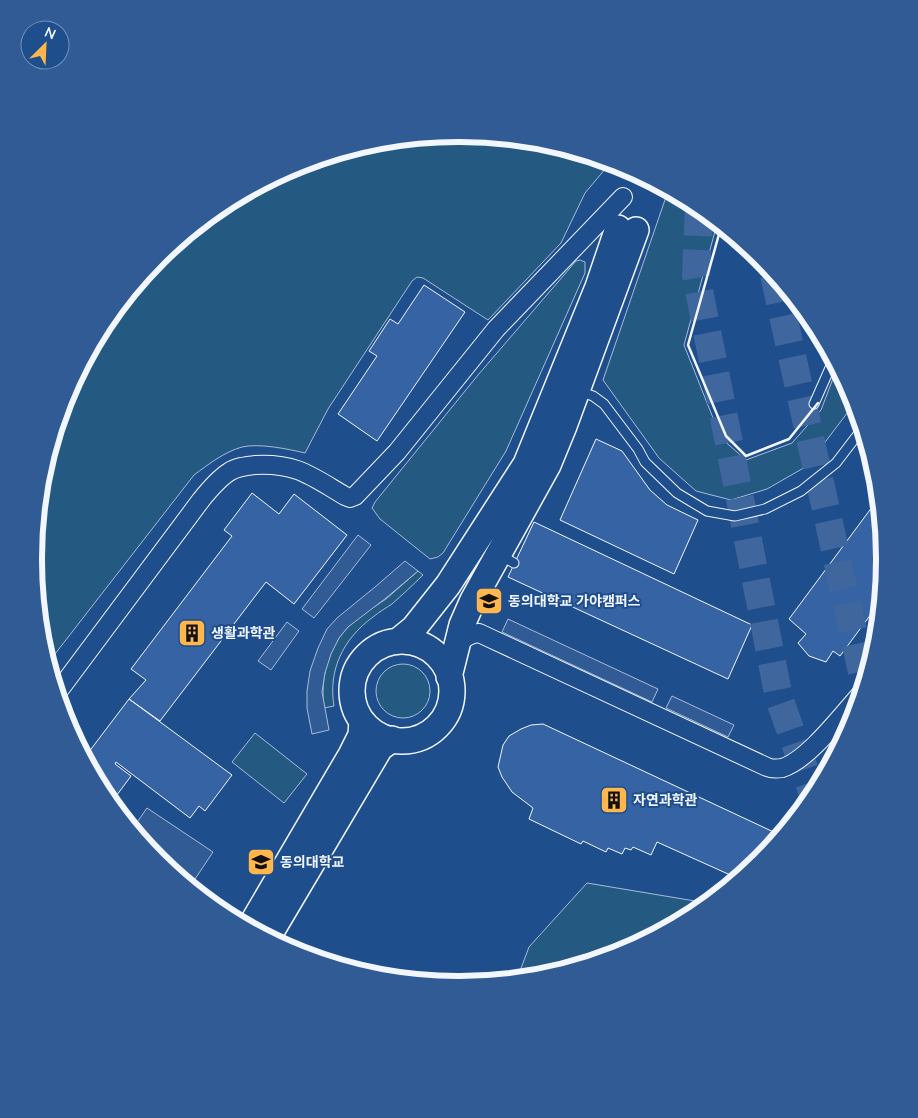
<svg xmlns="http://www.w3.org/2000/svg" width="918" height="1118" font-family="'Nunito Sans','Noto Sans KR',sans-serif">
<rect width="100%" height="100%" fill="#1f4e8c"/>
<path fill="#245a82" stroke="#a8bbd7" d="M459,134L542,142L609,162L606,168L585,193L561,243L488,320L423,278L417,277L412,281L328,409L305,453C288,449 259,443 242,447C224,452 209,464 194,475L48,663L42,642L34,559L42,476L66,396L106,323L159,258L223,205L297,166L376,142Z
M668,191L695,206L717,224L684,345L721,438L746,460L792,443L821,410L837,368L852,397L854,404L807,466L767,489L731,500L696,491L659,458L603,380Z
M580,260L585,262V273L506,451L443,553L438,557L430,559L380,519L372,508L375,502L478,375L576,261Z
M418,571L423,575C413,585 402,595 392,604C386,608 379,612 373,617C343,639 328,670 334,706L324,708C320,679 328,647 349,626C360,615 373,608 386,599C397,590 407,580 418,571Z
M376 691a27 27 0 1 1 54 0a27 27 0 1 1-54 0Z
M255,733L307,774L284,803L232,762Z
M587,883L707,903L695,913L621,952L542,976L517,979L529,947Z"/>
<path fill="#305b95" stroke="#a8bbd7" d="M358,535L371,545L314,618L302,609Z
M405,561L418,571L386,598L348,627L339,638L331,654L325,673L322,692L329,730L312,734L307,708V691L310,671L318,648L327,629L337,618L375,587Z
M508,619L658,689L652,702L502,632Z
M287,622L299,631L271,670L258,661Z
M672,696L734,725L728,737L666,708Z
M147,808L213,852L193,882L157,858L133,828Z"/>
<path fill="#3563a3" stroke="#f2f6ff" d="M424,285L465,312L377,441L338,414L377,356L369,351L390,319L398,324Z
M596,439L622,451L650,490L667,505L698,520L674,574L560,520Z
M252,493L279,514L294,494L347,535L294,604L266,582L160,721L129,699L146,680L131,669L232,536L224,530Z
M878,499L884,559L880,602L840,656L833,651L826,662L809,656L798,643L806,634L789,619Z
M534,522L752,625L728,679L508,577Z
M129,699L232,775L205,811L199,806L190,818L116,762L115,764L131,776L111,803L105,795L85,757Z
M543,724L780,835L759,860L737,878L657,842L651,855L633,847L631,850L625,848L622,854L608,848L606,852L583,841L581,844L529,819L533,808L512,792L502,777L498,767L503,745L509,736L521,729L531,725Z"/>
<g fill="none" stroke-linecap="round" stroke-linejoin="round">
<path stroke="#3f679d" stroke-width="28" stroke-dasharray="28 14" stroke-linecap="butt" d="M699,208L696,275L779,698L813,794
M774,275L864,681"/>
<g stroke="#f2f6ff" stroke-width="11">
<path id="lane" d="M578,391L593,396L604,404L638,449L645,462L677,493L707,511L735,516L765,509L801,491L836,463L862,429
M814,404L833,361
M500,555L514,563"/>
</g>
<g stroke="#f2f6ff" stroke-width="20">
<path id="street" d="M456,648C462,639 468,634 479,633L767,767C772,769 776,769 782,768C807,761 842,715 860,695
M57,693L201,500C209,490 218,479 229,472C236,467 246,466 255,465C297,463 311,476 345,496L350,498L355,496L397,452L496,329L623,197"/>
</g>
<g stroke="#f2f6ff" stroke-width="28">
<path id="secondary" d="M398,641L414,628L448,585L526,464L598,287L618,228
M352 691a50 50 0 1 1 100 0a50 50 0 1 1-100 0Z
M449,677L462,625L473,600L548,465L564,426L636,230
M250,927L351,755L361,735L362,721
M268,937L380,748L392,739"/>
</g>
<use href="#lane" stroke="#1f4e8c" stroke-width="9"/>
<use href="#street" stroke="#1f4e8c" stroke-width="18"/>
<use href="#secondary" stroke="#1f4e8c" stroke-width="25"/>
<path stroke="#f2f6ff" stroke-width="2.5" d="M721,227L688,345L726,436L746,456L789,439L818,403"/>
</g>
<defs>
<g id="university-square" transform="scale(1.4375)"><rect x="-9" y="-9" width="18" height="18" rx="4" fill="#ffb74d" stroke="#1f4e8c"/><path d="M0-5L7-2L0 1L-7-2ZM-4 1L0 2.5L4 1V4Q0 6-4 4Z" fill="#111"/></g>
<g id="building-square" transform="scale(1.4375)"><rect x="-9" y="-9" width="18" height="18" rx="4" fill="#ffb74d" stroke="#1f4e8c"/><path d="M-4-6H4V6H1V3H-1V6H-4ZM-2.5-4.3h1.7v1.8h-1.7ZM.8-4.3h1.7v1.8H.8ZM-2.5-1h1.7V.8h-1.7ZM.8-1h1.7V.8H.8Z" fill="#111"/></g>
</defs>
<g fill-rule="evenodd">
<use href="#university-square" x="489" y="601"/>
<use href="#building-square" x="192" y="633"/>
<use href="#building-square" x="614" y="800"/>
<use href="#university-square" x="261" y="862"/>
</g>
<g text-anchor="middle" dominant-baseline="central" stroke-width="4" stroke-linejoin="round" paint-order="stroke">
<g font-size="14" font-weight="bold" fill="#f2f6ff" stroke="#1f4e8c" text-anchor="start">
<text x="508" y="601">동의대학교 가야캠퍼스</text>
<text x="211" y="633">생활과학관</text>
<text x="633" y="800">자연과학관</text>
<text x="280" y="862">동의대학교</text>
</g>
</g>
<path d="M0 0H918V1118H0ZM458 142H460A416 416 0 0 1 876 558V560A416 416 0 0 1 460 976H458A416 416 0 0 1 42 560V558A416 416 0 0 1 458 142Z" fill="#305b95" fill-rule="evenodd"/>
<path fill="none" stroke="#f2f6ff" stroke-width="6" d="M458 142H460A416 416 0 0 1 876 558V560A416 416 0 0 1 460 976H458A416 416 0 0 1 42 560V558A416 416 0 0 1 458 142Z"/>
<g transform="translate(45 45) rotate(24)"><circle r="24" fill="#1f4e8c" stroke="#7391ba"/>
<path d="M0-4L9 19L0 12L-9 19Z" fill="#ffb74d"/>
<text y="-8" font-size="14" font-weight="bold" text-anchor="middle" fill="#f2f6ff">N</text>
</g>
</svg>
